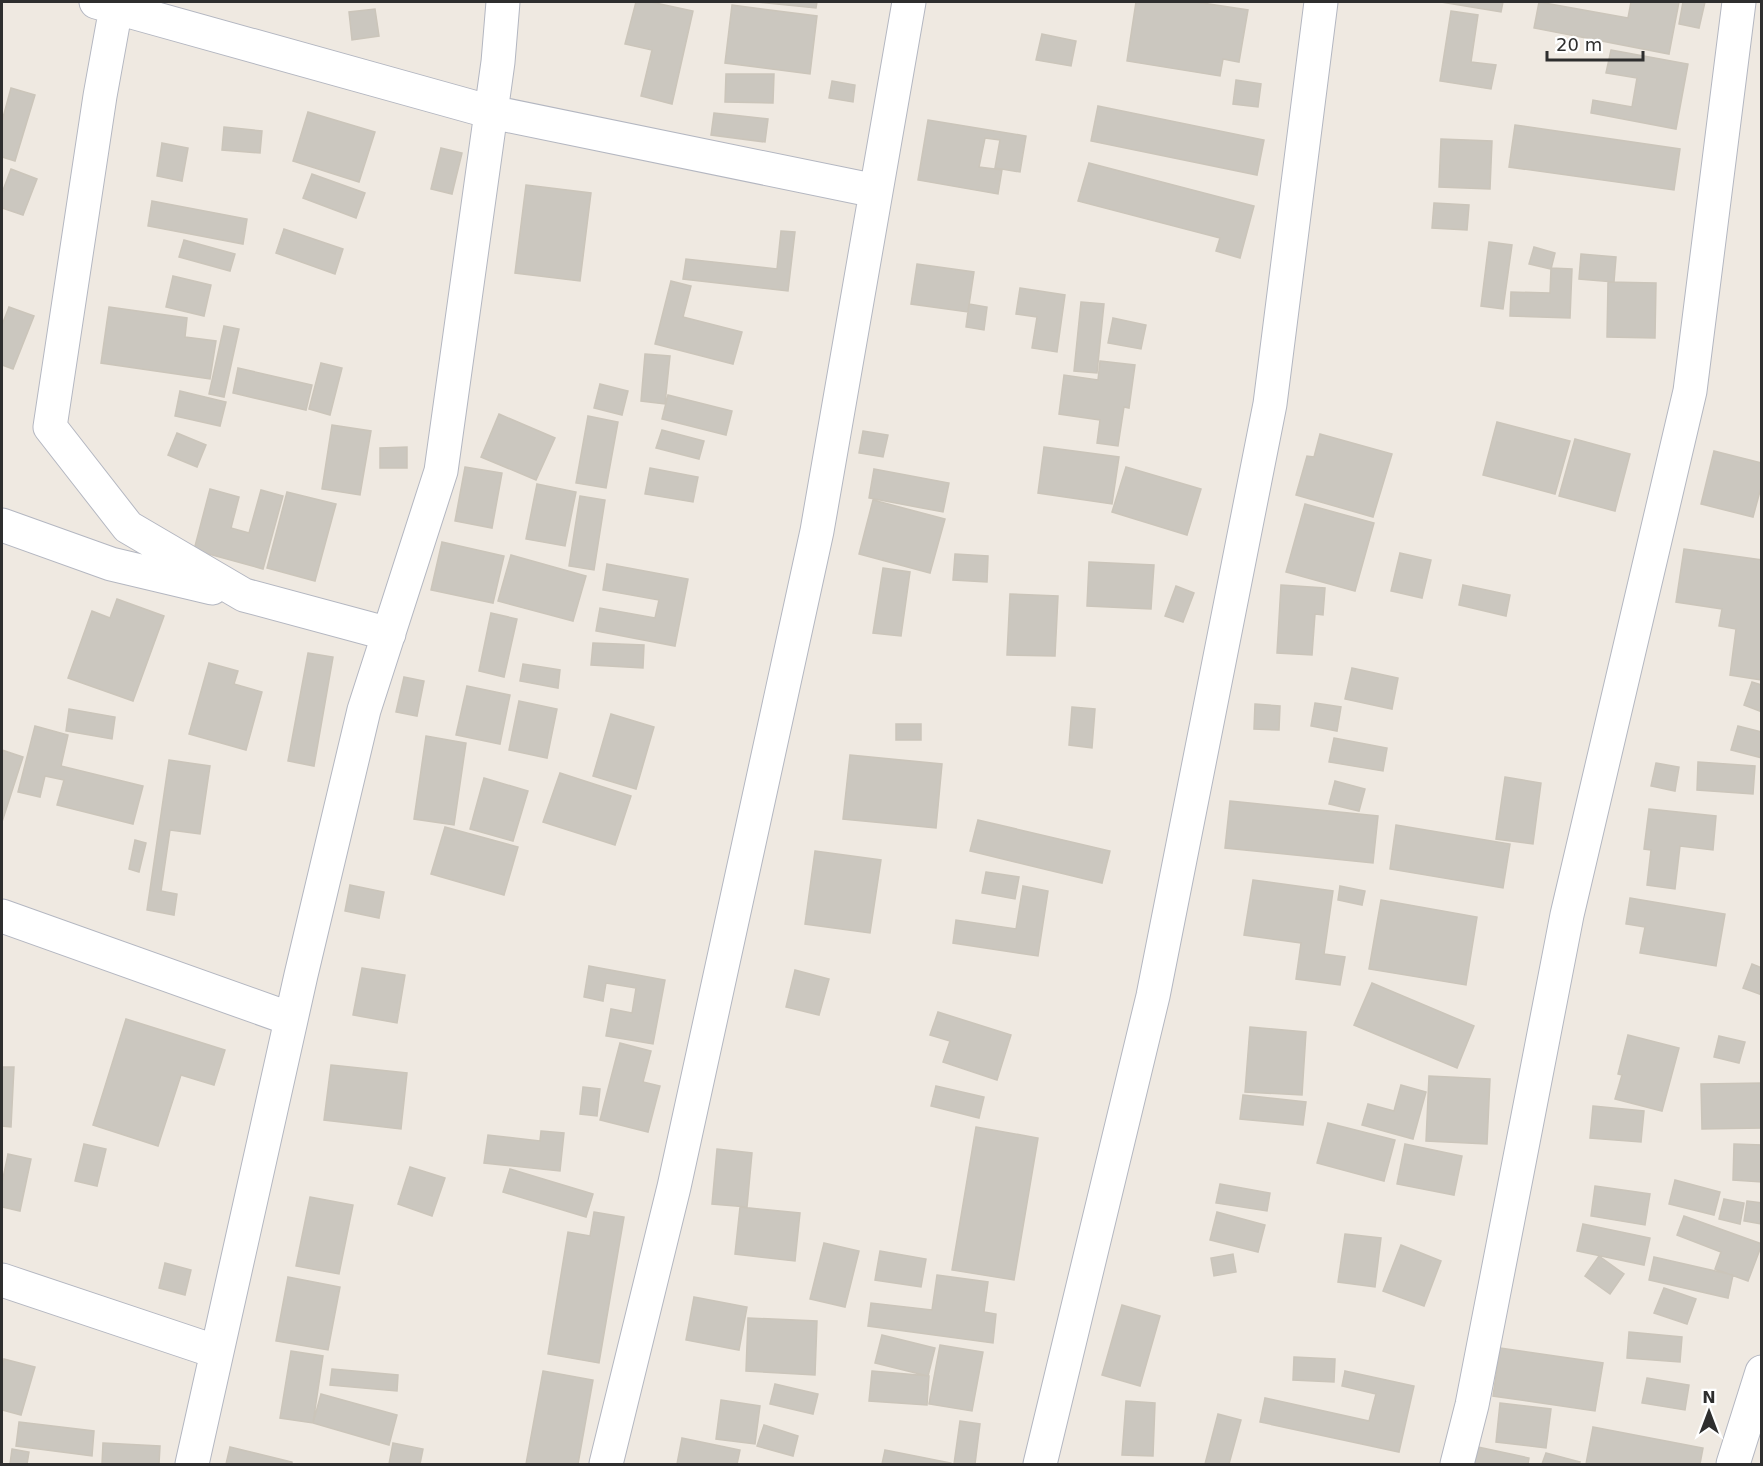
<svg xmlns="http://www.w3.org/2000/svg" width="1763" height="1466" font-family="'DejaVu Sans',sans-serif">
<rect width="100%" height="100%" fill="#efe9e1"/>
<path fill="#cbc7bf" stroke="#cbc5ba" stroke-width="1.5" d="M636,2H651L693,11L672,104L641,96L652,50L625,44Z
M757,2H817L816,8Z
M1136,2H1196L1248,10L1239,62L1223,59L1220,76L1127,61Z
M1441,2H1503L1501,12Z
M1539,2L1628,18L1631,2H1679L1669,54L1534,28Z
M1683,2H1705L1699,28L1679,24Z
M732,5L817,16L810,74L725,63Z
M375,9L379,36L352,40L349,12Z
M1451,11L1478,15L1471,62L1496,65L1491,89L1440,81Z
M1042,34L1076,41L1071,66L1036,60Z
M1611,50L1688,64L1676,129L1591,113L1593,100L1632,107L1637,78L1606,73Z
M726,74H774L773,103L725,102Z
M1236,80L1261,84L1258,107L1233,104Z
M832,81L855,85L853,102L829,98Z
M11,88L35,95L15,161L2,157V121Z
M1098,106L1264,140L1257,175L1091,141Z
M308,112L375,132L359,182L293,161Z
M714,113L768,119L765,142L711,135Z
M928,120L1026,136L1020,172L995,168L1000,140L985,138L979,167L1002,170L998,194L918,180Z
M1515,125L1680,149L1674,190L1509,167Z
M224,127L262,131L260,153L222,150Z
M1441,139L1492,141L1490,189L1439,187Z
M162,143L188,148L182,181L157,176Z
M441,148L462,153L452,194L431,189Z
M1089,163L1254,206L1240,258L1216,251L1220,238L1078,201Z
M11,169L37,179L23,215L2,208V193Z
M312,174L365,193L356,218L303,198Z
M526,185L591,193L580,281L515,273Z
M152,201L247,219L243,244L148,226Z
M1434,203L1469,205L1467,230L1432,228Z
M284,229L343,249L335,274L276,253Z
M781,231L795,232L788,291L683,279L686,259L777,269Z
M184,240L235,254L230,271L179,257Z
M1489,242L1512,245L1503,309L1481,306Z
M1534,247L1555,253L1551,269L1529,264Z
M1581,254L1616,257L1614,282L1579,279Z
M917,264L974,272L968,312L911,304Z
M1551,268L1572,269L1570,318L1510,316L1511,292L1550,293Z
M173,276L211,285L204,316L166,307Z
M671,281L691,286L683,317L742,332L733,364L655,344Z
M1608,282L1656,283L1655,338L1607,337Z
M1020,288L1065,295L1057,352L1032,348L1037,317L1016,314Z
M1081,302L1104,304L1097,373L1074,371Z
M969,304L987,307L984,330L966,327Z
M9,307L34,316L13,369L2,365V325Z
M109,307L187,318L185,337L216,341L210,379L101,363Z
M1113,318L1146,325L1141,349L1108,343Z
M224,326L239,329L224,397L209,394Z
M645,354L670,356L665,404L641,401Z
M1100,361L1135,365L1129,408L1124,407L1118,446L1097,443L1100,420L1059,414L1064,375L1098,380Z
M321,363L342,368L330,415L309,409Z
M238,368L312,385L306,410L233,393Z
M600,384L628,391L622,415L594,408Z
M180,391L226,402L220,426L175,416Z
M668,395L732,411L726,435L662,419Z
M499,414L555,438L536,480L481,457Z
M588,416L618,422L606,488L576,483Z
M1497,422L1570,441L1555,494L1483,475Z
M332,425L371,431L360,495L322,489Z
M662,430L704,441L699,459L656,448Z
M863,431L888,435L883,457L859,453Z
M177,433L206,445L197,467L168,455Z
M1320,434L1392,454L1373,517L1296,495L1307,456L1314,457Z
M1575,439L1630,454L1615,511L1559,496Z
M407,447V468H380V448Z
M1044,447L1119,457L1112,504L1038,493Z
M1714,451L1762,463V484L1753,517L1701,504Z
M465,467L502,473L492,528L455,521Z
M1126,467L1201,489L1187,535L1112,512Z
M650,468L698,477L693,502L645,494Z
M874,469L949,483L943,512L869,498Z
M537,484L576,492L565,546L526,539Z
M210,489L239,497L231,528L249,533L261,490L283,496L263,569L194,550Z
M287,492L336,504L315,581L267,568Z
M580,496L605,500L594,570L569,566Z
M873,500L945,519L930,573L859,554Z
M1305,504L1374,523L1355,591L1286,572Z
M442,542L504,556L493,603L431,590Z
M1684,549L1762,560V680L1730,675L1736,629L1719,626L1722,609L1676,602Z
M1400,553L1431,560L1422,598L1391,591Z
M955,554L988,556L987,582L953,580Z
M511,555L586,576L573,621L498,601Z
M1089,562L1154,565L1151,609L1087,606Z
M607,564L688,579L675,646L596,631L600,608L655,618L659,600L603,590Z
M883,568L910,572L901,636L873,633Z
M1281,585L1325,588L1323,615L1315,614L1312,655L1277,653Z
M1463,585L1510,595L1506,616L1459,605Z
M1176,586L1194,593L1183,622L1165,616Z
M1010,594L1058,596L1055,656L1007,655Z
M117,599L164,616L133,701L68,678L92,611L110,618Z
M491,613L517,619L504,677L479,671Z
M593,643L644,645L643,668L591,665Z
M308,653L333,657L314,766L288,761Z
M209,663L238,671L234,684L262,692L246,750L189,734Z
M523,664L560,670L558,688L520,681Z
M1352,668L1398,678L1392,709L1345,699Z
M404,677L424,681L417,716L396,712Z
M1752,682L1762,685V712L1744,705Z
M467,686L510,695L500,744L456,735Z
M519,701L557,709L547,758L509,750Z
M1315,703L1341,707L1337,731L1311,726Z
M1255,704L1280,706L1279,730L1254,729Z
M1072,707L1095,709L1092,748L1069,745Z
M69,709L115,717L112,739L66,731Z
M611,714L654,727L636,789L593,776Z
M896,724H921V740H896Z
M35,726L68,735L61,766L143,786L133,824L57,805L64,780L45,776L40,797L18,792Z
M1738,726L1762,732V758L1731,750Z
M426,736L466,743L454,825L414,819Z
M1334,738L1387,748L1383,771L1329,762Z
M2,750L23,757L2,822Z
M850,755L942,764L936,828L843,819Z
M169,760L210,766L200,834L170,830L161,891L177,894L174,915L147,910Z
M1698,762L1755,766L1753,794L1697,790Z
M1656,763L1679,767L1675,791L1651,786Z
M560,773L631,796L615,845L543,822Z
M1505,777L1541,783L1533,844L1496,839Z
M484,778L528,791L513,841L470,829Z
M1335,781L1365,789L1359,811L1329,804Z
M1230,801L1378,816L1373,863L1225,848Z
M1649,809L1716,816L1713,850L1680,846L1675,889L1647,885L1651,850L1644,849Z
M978,820L1110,851L1102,883L970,851Z
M1396,825L1510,844L1503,888L1390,869Z
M445,827L518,847L504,895L431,874Z
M135,840L146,843L139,872L129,869Z
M815,851L881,860L870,933L805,924Z
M986,872L1019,877L1015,899L982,893Z
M1253,880L1333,891L1324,954L1345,957L1340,985L1296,979L1301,943L1244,935Z
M350,885L384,892L379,918L345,911Z
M1023,886L1048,891L1038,956L953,943L956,920L1016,929Z
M1340,886L1365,891L1362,905L1338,900Z
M1630,898L1725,914L1716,966L1640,953L1645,927L1626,924Z
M1381,900L1477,917L1466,985L1369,969Z
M1752,964L1762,968V995L1743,988Z
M589,966L665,980L653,1044L606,1036L611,1009L632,1013L636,988L606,983L603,1001L584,997Z
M362,968L405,975L397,1023L353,1015Z
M795,970L829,979L819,1015L786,1007Z
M1372,983L1474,1026L1457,1068L1354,1025Z
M938,1012L1011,1035L997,1080L943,1062L950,1041L930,1035Z
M126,1019L225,1050L214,1085L181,1075L158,1146L93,1125Z
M1250,1027L1306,1032L1302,1095L1245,1092Z
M1628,1035L1679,1048L1662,1111L1615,1099L1622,1075L1618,1074Z
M1719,1036L1745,1042L1739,1063L1714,1057Z
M620,1043L651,1051L643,1082L660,1086L648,1132L600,1120Z
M331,1065L407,1073L401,1129L324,1120Z
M2,1067H14L11,1127L2,1126Z
M1429,1076L1490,1079L1487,1144L1426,1141Z
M1762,1083V1128L1702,1129L1701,1084Z
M1401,1085L1426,1092L1413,1139L1362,1125L1368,1104L1394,1111Z
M936,1086L984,1097L979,1118L931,1106Z
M583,1087L600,1089L597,1116L580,1114Z
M1243,1095L1306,1102L1303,1125L1240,1119Z
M1593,1106L1644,1111L1641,1142L1590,1138Z
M1328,1123L1395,1140L1384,1181L1317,1163Z
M976,1127L1038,1138L1014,1280L952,1270Z
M541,1131L564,1133L560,1171L484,1163L488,1135L540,1141Z
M84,1144L106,1149L97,1186L75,1181Z
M1405,1144L1462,1156L1454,1195L1397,1184Z
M1734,1144L1762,1145V1182L1733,1180Z
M717,1149L752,1153L747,1207L712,1204Z
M8,1154L31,1159L20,1211L2,1207V1183Z
M410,1167L445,1178L432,1216L398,1204Z
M510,1169L593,1194L586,1217L503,1192Z
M1675,1180L1720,1192L1714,1215L1669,1204Z
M1220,1184L1270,1193L1267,1211L1216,1203Z
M1595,1186L1650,1194L1645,1225L1591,1216Z
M310,1197L353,1205L339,1274L296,1266Z
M1724,1199L1744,1203L1740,1224L1719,1219Z
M1747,1201L1762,1203V1224L1744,1221Z
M740,1207L800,1213L795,1261L735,1254Z
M594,1212L624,1217L599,1363L548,1354L568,1232L590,1236Z
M1217,1212L1265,1225L1258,1252L1210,1240Z
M1684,1216L1762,1244L1748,1281L1715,1269L1721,1252L1677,1235Z
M1583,1224L1650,1238L1644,1265L1577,1251Z
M1345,1234L1381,1238L1375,1287L1338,1282Z
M824,1243L859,1251L845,1307L810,1299Z
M1401,1245L1441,1261L1424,1306L1383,1291Z
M880,1251L926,1259L921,1287L875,1280Z
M1233,1254L1236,1272L1214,1276L1211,1258Z
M1599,1256L1624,1274L1610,1294L1585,1276Z
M1654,1257L1733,1275L1728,1298L1649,1280Z
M165,1263L191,1270L185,1295L159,1288Z
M937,1275L988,1282L984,1312L996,1314L993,1343L868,1326L871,1303L932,1310Z
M288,1277L340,1287L328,1350L276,1341Z
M1664,1288L1696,1299L1687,1324L1654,1313Z
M694,1297L747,1307L739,1350L686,1340Z
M1122,1305L1160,1316L1140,1386L1102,1375Z
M748,1318L817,1321L815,1375L746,1371Z
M1629,1332L1682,1337L1680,1362L1627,1358Z
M882,1335L935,1348L928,1376L875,1363Z
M940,1345L983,1352L972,1411L929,1404Z
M1500,1348L1603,1363L1595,1411L1493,1396Z
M291,1351L323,1356L313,1423L280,1418Z
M1294,1357L1335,1359L1334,1382L1293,1380Z
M4,1359L35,1367L21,1415L2,1410V1369Z
M332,1369L398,1375L397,1391L330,1385Z
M543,1371L593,1380L578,1464H526Z
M872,1371L929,1376L927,1405L869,1401Z
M1345,1371L1414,1386L1399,1452L1260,1422L1265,1398L1369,1421L1376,1394L1342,1386Z
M1647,1378L1689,1385L1685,1410L1642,1403Z
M775,1384L818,1394L813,1414L770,1404Z
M321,1394L397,1415L389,1445L313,1423Z
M721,1400L760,1406L755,1444L716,1439Z
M1126,1401L1155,1403L1153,1456L1122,1455Z
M1500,1403L1551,1409L1546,1448L1496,1442Z
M1218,1414L1241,1420L1229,1464H1205Z
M960,1421L980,1424L975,1464H954Z
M19,1422L94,1431L92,1456L16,1446Z
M764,1425L798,1436L793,1456L757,1446Z
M1593,1427L1703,1448L1700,1464H1586Z
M682,1438L740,1450L737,1464H677Z
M103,1443L160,1446L159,1464H102Z
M393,1443L423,1449L420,1464H389Z
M230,1447L292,1462V1464H226Z
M1478,1447L1529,1458L1528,1464H1474Z
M12,1449L29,1452L27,1464H10Z
M885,1450L951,1463V1464H882Z
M1546,1453L1580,1462L1579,1464H1542Z"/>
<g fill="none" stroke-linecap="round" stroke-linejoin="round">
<g stroke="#b4b7c1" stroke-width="35">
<path id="minor" d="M96,2L491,112L876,191
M117,2L100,96L50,427L128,527L244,595L389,634
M2,525L111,564L212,588
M2,916L291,1019
M2,1280L217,1352
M192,1464L301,975L364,710L441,471L498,62L503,2
M606,1464L674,1187L817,531L909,2
M1040,1464L1153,996L1270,404L1321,2
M1457,1464L1472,1405L1567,915L1690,391L1739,2
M1733,1464L1762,1372"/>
</g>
<use href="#minor" stroke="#fff" stroke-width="33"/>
</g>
<rect width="1763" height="1466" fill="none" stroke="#2e2e2e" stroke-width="6"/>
<g transform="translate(1709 1412)" stroke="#ffffff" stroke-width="4.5" paint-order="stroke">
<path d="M0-4.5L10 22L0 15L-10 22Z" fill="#2e2e2e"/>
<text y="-9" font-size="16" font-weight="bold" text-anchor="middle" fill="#2e2e2e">N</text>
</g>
<path d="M1547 51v9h96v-9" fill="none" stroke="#2e2e2e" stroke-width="3"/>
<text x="1556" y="51" font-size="18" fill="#2e2e2e" stroke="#ffffff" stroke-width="4.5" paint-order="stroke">20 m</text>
</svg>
